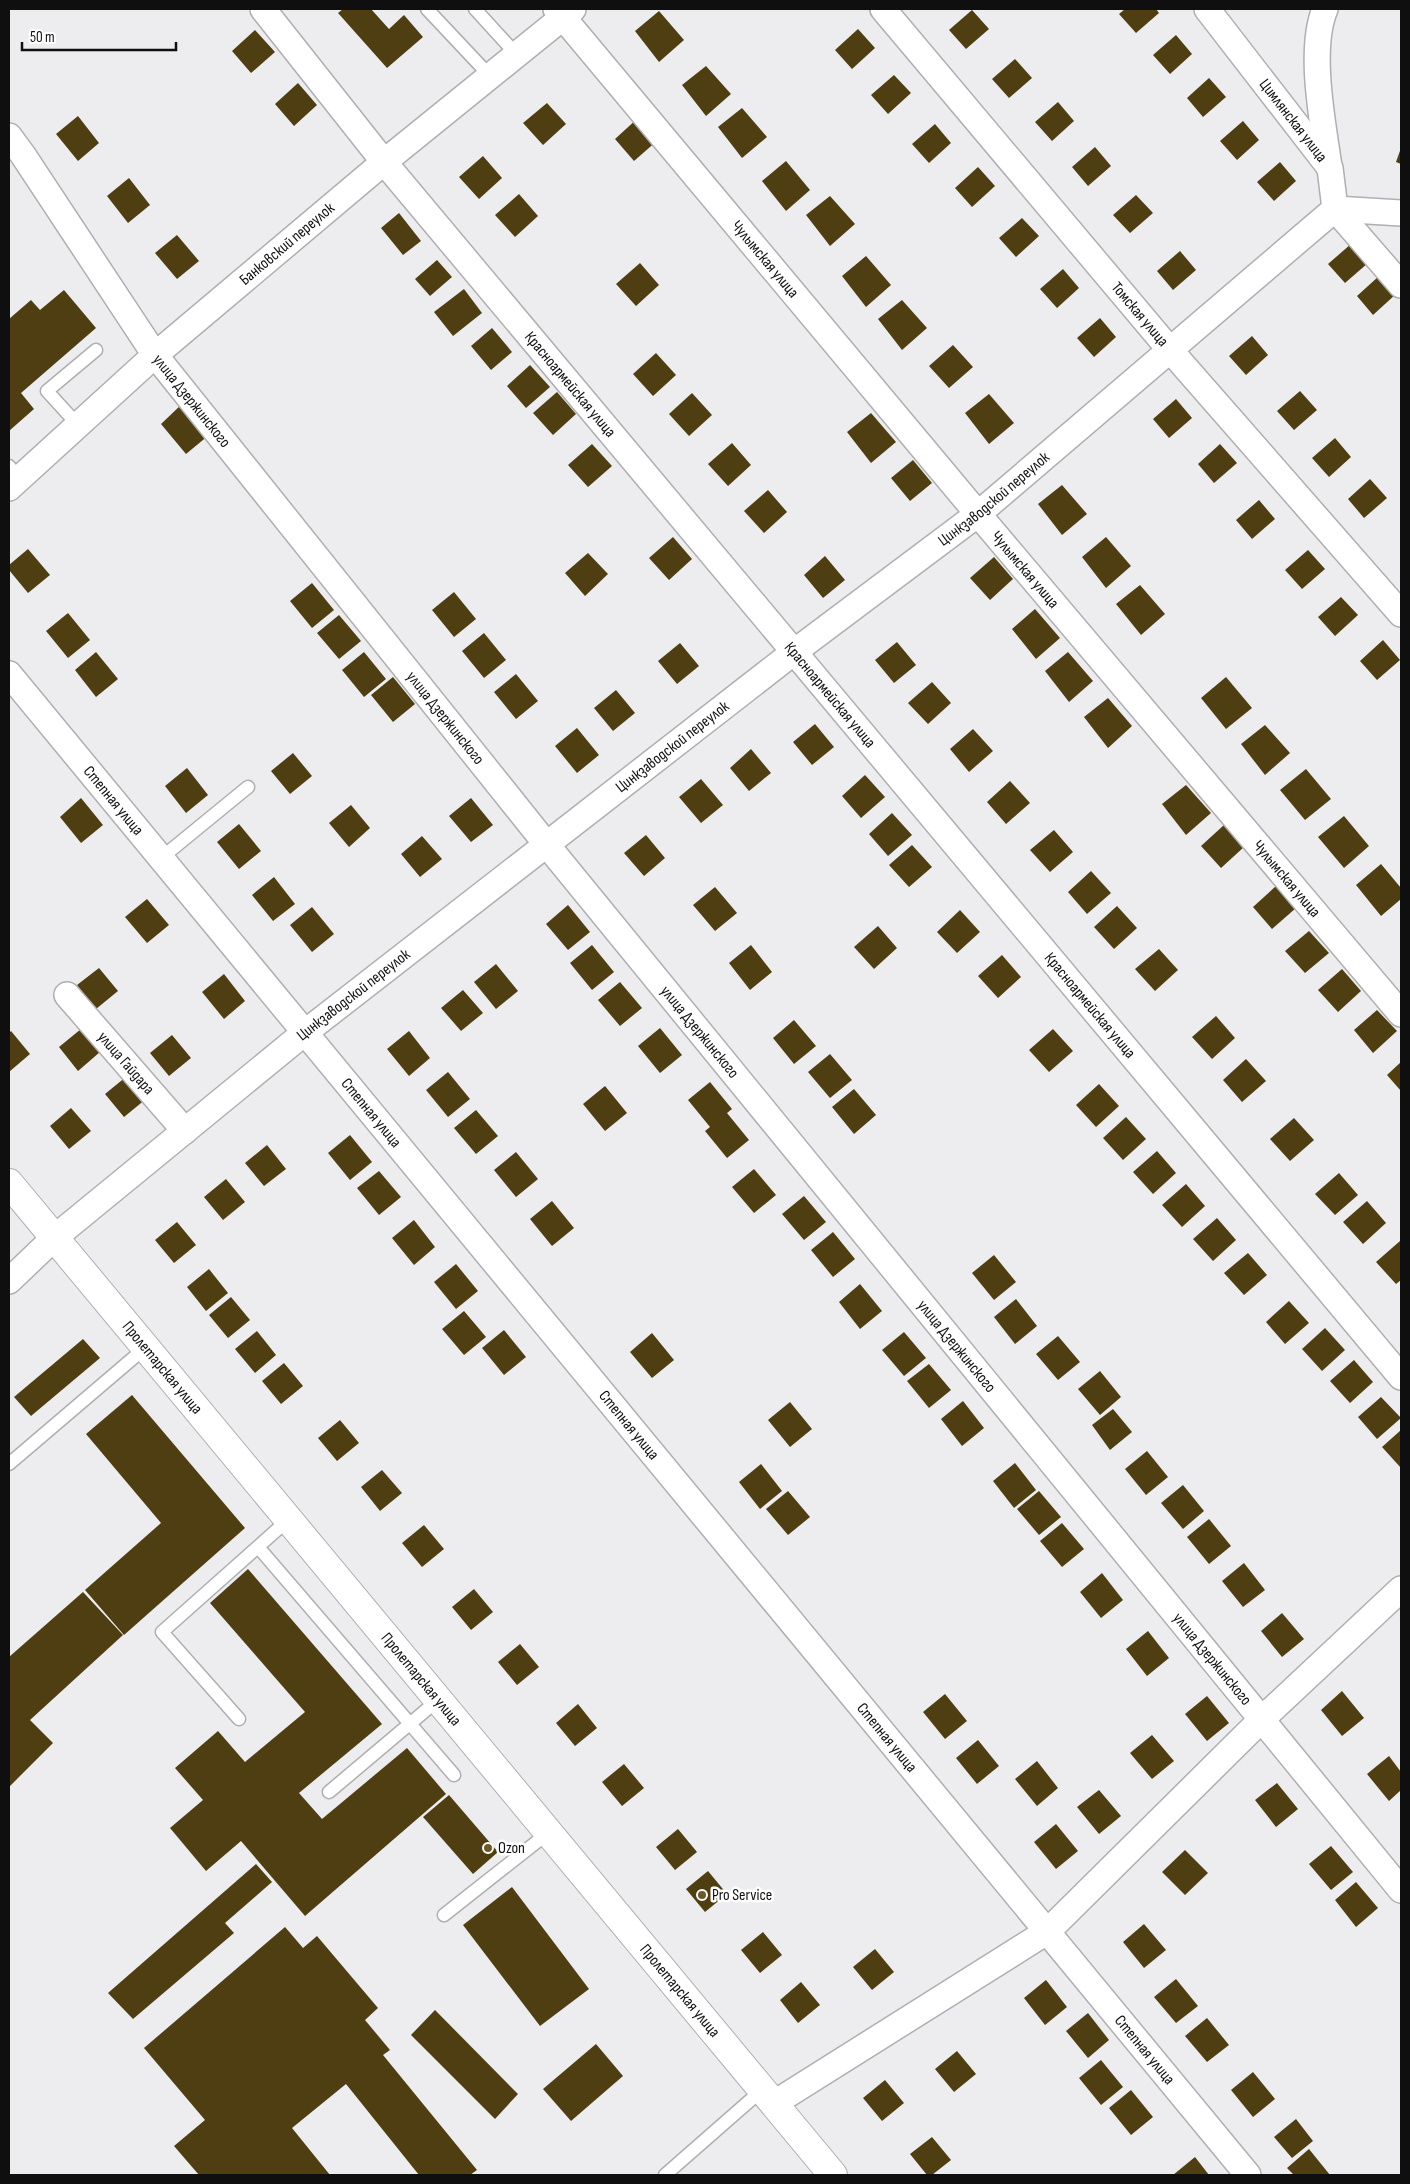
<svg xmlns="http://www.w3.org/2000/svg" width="1410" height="2184" font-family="'Sofia Sans Condensed',sans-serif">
<rect width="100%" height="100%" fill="#ededf0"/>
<path fill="#4e3e11" d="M343,9H371L389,29L404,15L423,37L387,68L338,13Z
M1125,9H1156L1159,13L1136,33L1119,14Z
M972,10L989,29L966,49L949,30Z
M659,11L684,40L659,62L635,31Z
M858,29L875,48L852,69L835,50Z
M255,30L275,52L251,73L232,51Z
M1176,35L1192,54L1170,74L1153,55Z
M1015,59L1032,78L1009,98L992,79Z
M706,66L731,94L706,116L682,85Z
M894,75L911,93L888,114L871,95Z
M1209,78L1226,97L1203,117L1187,98Z
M298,83L317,105L294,126L275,104Z
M1058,102L1074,121L1052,141L1035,122Z
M547,103L566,124L543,145L523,123Z
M742,108L767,137L742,158L718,127Z
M78,116L99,143L78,161L56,134Z
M638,118L658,140L634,161L615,139Z
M1243,121L1259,140L1237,160L1220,141Z
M935,124L951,143L929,163L912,144Z
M1095,147L1111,166L1088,186L1072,167Z
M1401,148V164L1396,162Z
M483,156L502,178L479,199L459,177Z
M786,161L810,190L786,211L762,181Z
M1280,162L1296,181L1274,201L1257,182Z
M978,167L995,186L972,207L955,188Z
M129,178L150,205L128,223L107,196Z
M519,194L538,216L515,237L495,215Z
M1136,195L1153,213L1130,233L1113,215Z
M830,196L855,224L830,246L806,215Z
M399,213L421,241L403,255L381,228Z
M1022,218L1039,236L1016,257L999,238Z
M177,235L199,261L177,279L155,253Z
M1351,244L1368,263L1345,283L1328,264Z
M1180,251L1196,270L1173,290L1157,271Z
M866,256L891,285L866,307L842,276Z
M437,260L452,277L430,296L415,279Z
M640,263L659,285L636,306L616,284Z
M1063,269L1079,288L1057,308L1040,289Z
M1379,276L1396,294L1373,315L1357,296Z
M464,289L482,313L453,336L434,312Z
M64,290L96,328L21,393L34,409L9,431V319L31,300L40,310Z
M902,300L927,328L902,350L878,319Z
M1100,318L1116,337L1094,357L1077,338Z
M492,328L512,352L491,370L471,346Z
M1252,336L1268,355L1246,375L1229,356Z
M953,345L973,367L949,388L929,366Z
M656,353L676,375L653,396L633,374Z
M530,365L550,387L526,408L507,386Z
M1300,391L1317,410L1294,430L1277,411Z
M557,392L576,414L553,435L533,413Z
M692,393L712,415L689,436L669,414Z
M989,394L1014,423L989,444L965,413Z
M1176,399L1192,418L1169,438L1153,419Z
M182,404L209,435L186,454L161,424Z
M871,413L896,442L871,463L847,432Z
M1335,438L1351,457L1329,477L1312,458Z
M732,443L751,465L728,486L708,464Z
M592,444L612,466L588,487L568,465Z
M1220,444L1237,463L1214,483L1198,464Z
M913,460L932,483L910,501L891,478Z
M1370,479L1387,498L1364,518L1348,499Z
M1062,485L1087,514L1062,535L1038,504Z
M768,490L787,512L764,533L744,511Z
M1259,500L1275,519L1252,539L1236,520Z
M673,537L692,559L669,580L649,558Z
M1106,537L1131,566L1106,588L1082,557Z
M28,549L50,575L28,593L9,570V565Z
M1308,550L1325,569L1302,589L1285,570Z
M588,553L608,574L585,596L565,573Z
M825,556L845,580L823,598L804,575Z
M994,557L1013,579L990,600L970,578Z
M312,583L334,610L312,628L290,601Z
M1140,585L1165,614L1141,635L1116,604Z
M454,592L476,619L454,637L432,610Z
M1341,597L1358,615L1335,636L1318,617Z
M1035,609L1060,638L1036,659L1012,629Z
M68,613L90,640L68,658L46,631Z
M339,615L361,641L339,659L317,633Z
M484,633L506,660L484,678L462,651Z
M1383,640L1400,660L1377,680L1360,661Z
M897,642L916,665L894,683L875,660Z
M680,643L699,666L677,684L658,661Z
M96,652L118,679L96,697L75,670Z
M364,652L386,679L364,697L342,670Z
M1068,652L1093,681L1069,702L1045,671Z
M516,674L538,701L516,719L494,692Z
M393,677L415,704L393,722L371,695Z
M1226,677L1252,708L1226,729L1201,698Z
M932,682L951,703L928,724L908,703Z
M616,690L635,713L613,731L594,708Z
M1108,698L1132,726L1108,748L1084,717Z
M815,724L834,747L812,765L793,742Z
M1265,725L1290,753L1265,775L1241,744Z
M577,728L599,755L577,773L555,746Z
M973,729L993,751L969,772L950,749Z
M751,749L771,773L749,791L730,768Z
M293,753L312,776L290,794L271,771Z
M187,768L208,795L186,813L165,786Z
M1306,769L1331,799L1305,820L1280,790Z
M865,775L885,797L861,818L842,796Z
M701,779L723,805L701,823L679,797Z
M1010,781L1030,803L1006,824L987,802Z
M1186,785L1211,813L1186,835L1162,804Z
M81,798L103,825L81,843L60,817Z
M471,798L493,825L471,842L449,816Z
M351,805L370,828L349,847L329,823Z
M892,813L912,835L888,856L869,834Z
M1344,816L1369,846L1344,868L1318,837Z
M239,824L261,851L239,869L217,842Z
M1224,825L1244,847L1221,868L1201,846Z
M1054,830L1073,852L1050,872L1030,850Z
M646,835L665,858L644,876L624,853Z
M422,836L442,859L420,877L401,854Z
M912,845L932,867L909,887L889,865Z
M1381,864L1401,888V899L1381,916L1356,885Z
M1091,871L1111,893L1087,914L1068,892Z
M274,877L295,904L273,921L252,895Z
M1276,886L1296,908L1272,929L1253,907Z
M715,887L737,913L715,931L693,905Z
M147,899L169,925L147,943L125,917Z
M568,905L590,932L568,950L546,924Z
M1117,906L1137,928L1114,949L1094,927Z
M312,907L334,934L312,952L290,925Z
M960,910L980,932L957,953L937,932Z
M878,926L897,948L874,969L854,947Z
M1309,931L1329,953L1305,973L1285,951Z
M592,945L614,972L592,990L570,963Z
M751,945L772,972L750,990L729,963Z
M1159,949L1178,970L1155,991L1135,969Z
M1002,955L1021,977L998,998L978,976Z
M496,964L518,991L496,1009L474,982Z
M99,968L118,991L96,1009L77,985Z
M1342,969L1361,991L1338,1012L1318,990Z
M224,974L245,1001L224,1019L202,992Z
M620,982L642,1008L620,1026L598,1000Z
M463,990L483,1013L461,1031L441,1008Z
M1377,1010L1397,1031L1373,1053L1354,1030Z
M1216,1016L1235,1038L1212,1059L1192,1037Z
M794,1020L816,1046L794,1064L773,1038Z
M660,1028L682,1055L660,1073L638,1046Z
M81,1029L100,1052L78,1071L59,1047Z
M1053,1029L1073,1051L1049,1072L1029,1050Z
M11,1031L30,1054L9,1072V1033Z
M409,1031L430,1058L409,1076L387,1049Z
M172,1035L191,1058L169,1076L150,1053Z
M830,1054L852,1080L830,1098L808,1072Z
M1246,1059L1266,1081L1242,1102L1223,1080Z
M1401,1062V1091L1387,1075Z
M448,1072L470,1099L448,1117L426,1090Z
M127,1076L146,1099L124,1117L105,1094Z
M710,1082L732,1109L727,1113L749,1140L727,1158L705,1131L710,1127L688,1100Z
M1099,1084L1119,1106L1096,1127L1076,1105Z
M605,1086L627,1113L605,1131L583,1104Z
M854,1089L876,1115L854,1134L832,1107Z
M71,1108L91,1131L69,1149L50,1126Z
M476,1110L498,1136L476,1154L454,1128Z
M1126,1117L1146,1139L1123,1160L1103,1138Z
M1294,1118L1314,1140L1290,1161L1270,1139Z
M350,1135L372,1162L350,1180L328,1153Z
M267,1145L286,1169L264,1186L245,1163Z
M1157,1151L1176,1173L1153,1194L1133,1172Z
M516,1152L538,1179L516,1197L494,1170Z
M754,1169L776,1195L754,1213L732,1187Z
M379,1171L401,1197L379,1215L357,1188Z
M1339,1173L1358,1195L1335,1215L1315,1194Z
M226,1179L245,1202L223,1220L204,1197Z
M1186,1184L1205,1206L1182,1227L1162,1205Z
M804,1196L826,1222L804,1240L782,1214Z
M552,1201L574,1228L552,1246L530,1219Z
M1367,1201L1386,1223L1363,1244L1343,1222Z
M1217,1218L1236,1240L1213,1261L1193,1239Z
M414,1220L435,1247L414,1265L392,1238Z
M177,1222L196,1245L174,1263L155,1240Z
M833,1232L855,1259L833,1277L811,1250Z
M1400,1241L1401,1280L1396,1284L1376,1262Z
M1248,1253L1267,1275L1244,1295L1224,1273Z
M994,1255L1016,1282L994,1300L972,1273Z
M456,1264L478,1291L456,1309L434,1282Z
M209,1269L228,1293L206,1311L187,1287Z
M860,1284L882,1311L860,1329L839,1302Z
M231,1297L250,1320L228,1338L209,1315Z
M1016,1299L1037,1326L1015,1344L994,1317Z
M1289,1301L1309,1323L1285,1344L1266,1322Z
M464,1311L486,1337L464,1355L442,1329Z
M1325,1328L1345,1350L1322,1371L1302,1349Z
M504,1330L526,1357L504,1375L482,1348Z
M257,1331L276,1355L255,1373L235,1349Z
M904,1332L926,1358L904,1376L882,1350Z
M652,1333L674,1360L652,1378L630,1352Z
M1058,1336L1080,1362L1058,1380L1036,1354Z
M83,1339L100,1358L31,1416L14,1397Z
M1354,1360L1373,1382L1350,1403L1330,1381Z
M284,1363L303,1386L281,1404L262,1381Z
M929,1364L951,1390L929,1408L907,1381Z
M1100,1371L1121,1397L1100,1415L1078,1389Z
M132,1395L245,1528L124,1635L85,1590L161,1523L86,1434Z
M1381,1397L1401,1418L1377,1439L1358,1417Z
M963,1401L984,1428L962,1446L941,1419Z
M790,1402L812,1429L790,1447L768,1420Z
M1113,1409L1132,1432L1110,1450L1092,1425Z
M340,1420L359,1443L337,1461L318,1438Z
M1401,1430V1468L1382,1447Z
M1147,1451L1168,1477L1146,1495L1125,1469Z
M1015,1463L1036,1490L1014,1508L993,1481Z
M761,1464L782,1491L760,1509L739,1482Z
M382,1470L402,1493L380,1511L361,1487Z
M1183,1485L1204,1511L1183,1529L1161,1503Z
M788,1491L810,1517L788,1535L766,1509Z
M1039,1491L1061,1517L1039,1535L1017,1509Z
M1209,1519L1231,1546L1209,1564L1187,1537Z
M1062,1523L1084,1549L1062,1567L1040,1541Z
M424,1525L444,1549L422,1567L402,1543Z
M1244,1563L1265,1590L1243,1607L1222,1581Z
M248,1569L382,1724L299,1793L322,1819L407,1748L446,1794L305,1916L241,1841L206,1871L170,1828L203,1800L175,1768L218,1731L245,1762L305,1712L210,1603Z
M1102,1573L1123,1600L1101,1618L1080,1592Z
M474,1589L493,1612L471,1630L452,1607Z
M83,1592L123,1635L30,1720L53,1743L9,1787V1657Z
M1282,1613L1304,1639L1282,1657L1261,1631Z
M1148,1631L1169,1658L1147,1676L1126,1649Z
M520,1644L539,1667L517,1685L498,1662Z
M1342,1691L1364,1718L1342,1736L1321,1710Z
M945,1694L967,1721L945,1739L923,1712Z
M1207,1696L1229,1723L1207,1741L1185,1714Z
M578,1704L597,1728L575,1746L556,1723Z
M1152,1735L1174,1761L1152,1779L1130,1753Z
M978,1740L999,1766L977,1784L956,1758Z
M1389,1756L1401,1772V1790L1389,1801L1367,1774Z
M1037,1761L1058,1788L1037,1806L1015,1779Z
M624,1764L644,1788L622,1806L602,1782Z
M1277,1783L1298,1809L1276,1827L1255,1800Z
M1099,1790L1121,1816L1099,1834L1077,1807Z
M449,1795L498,1852L473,1874L423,1817Z
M1056,1824L1078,1851L1056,1869L1034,1842Z
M678,1829L697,1852L675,1870L656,1847Z
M1331,1846L1353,1872L1331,1890L1309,1864Z
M1185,1850L1208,1873L1185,1895L1162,1872Z
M256,1864L272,1882L225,1923L234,1933L133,2019L108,1993Z
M708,1871L727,1894L705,1912L686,1889Z
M1356,1882L1378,1908L1356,1927L1335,1900Z
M512,1887L589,1989L540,2026L463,1925Z
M1144,1924L1166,1950L1144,1968L1123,1942Z
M285,1927L303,1948L317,1936L378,2008L365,2020L390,2050L383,2055L477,2170L470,2175H419L346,2084L292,2128L330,2175H199L174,2146L205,2120L144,2048Z
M763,1932L782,1955L760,1973L741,1950Z
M875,1949L894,1972L872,1990L853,1967Z
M1176,1979L1198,2006L1176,2023L1154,1997Z
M1046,1980L1067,2007L1045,2025L1024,1998Z
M801,1982L820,2005L798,2023L780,2000Z
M435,2010L518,2094L495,2119L411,2035Z
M1088,2013L1109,2040L1088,2058L1066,2031Z
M1207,2018L1229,2045L1207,2062L1185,2036Z
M596,2044L623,2076L571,2121L543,2089Z
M957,2051L976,2074L954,2092L935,2069Z
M1101,2060L1123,2087L1101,2105L1079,2078Z
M1253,2072L1275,2099L1253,2117L1231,2090Z
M885,2080L904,2103L882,2121L863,2098Z
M1131,2090L1153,2117L1131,2135L1109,2108Z
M1296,2119L1313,2141L1292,2158L1274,2137Z
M932,2137L951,2160L932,2175H927L910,2154Z
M1309,2149L1330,2175H1294L1287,2168Z
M1195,2157L1209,2175H1173Z"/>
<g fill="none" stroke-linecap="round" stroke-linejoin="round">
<g stroke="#afafb2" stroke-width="15">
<path id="lane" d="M427,9L490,76
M475,9L516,54
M78,425L47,391L96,350
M9,466L19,478
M160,859L248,787
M9,1464L145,1348
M258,1547L454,1775
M239,1719L162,1632L288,1520
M329,1792L438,1700
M444,1915L548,1833
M665,2175L762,2090"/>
</g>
<g stroke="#afafb2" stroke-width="28">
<g id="street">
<path id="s1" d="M263,9L384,162L1401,1377"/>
<path id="s2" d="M556,9L978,514L1401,1014"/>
<path id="s3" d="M883,9L1170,350L1401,614"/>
<path id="s4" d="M1207,9L1330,168L1335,209L1401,285"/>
<path d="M1325,9C1308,50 1323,123 1329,167"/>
<path id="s5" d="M9,136L23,155L155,355L547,845L1401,1890"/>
<path id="s6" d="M9,488L155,355L384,162L573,9"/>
<path id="s7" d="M9,674L1248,2175"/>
<path id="s8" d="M67,995L185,1131"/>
<path id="s9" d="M9,1281L54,1238L303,1034L794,652L978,514L1335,209L1401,213"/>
<path d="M773,2104L1048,1931L1261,1720L1401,1589"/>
</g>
</g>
<g stroke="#afafb2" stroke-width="30">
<g id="secondary">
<path id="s10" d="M9,1183L833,2175"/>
</g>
</g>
<use href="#lane" stroke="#fff" stroke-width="12"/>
<use href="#street" stroke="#fff" stroke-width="25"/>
<use href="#secondary" stroke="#fff" stroke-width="28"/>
</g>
<g fill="#6b5927" stroke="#fff" stroke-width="2">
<circle cx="488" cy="1848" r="5"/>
<circle cx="702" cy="1895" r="5"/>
</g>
<g text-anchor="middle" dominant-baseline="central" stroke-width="5" stroke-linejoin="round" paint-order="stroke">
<g font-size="16" fill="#0f0f10" stroke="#fff">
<text stroke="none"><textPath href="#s4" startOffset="141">Цимлянская улица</textPath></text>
<text stroke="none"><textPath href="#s6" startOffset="370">Банковский переулок</textPath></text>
<text stroke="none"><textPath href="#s2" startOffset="326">Чулымская улица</textPath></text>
<text stroke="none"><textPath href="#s3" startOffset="399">Томская улица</textPath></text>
<text stroke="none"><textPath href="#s1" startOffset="485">Красноармейская улица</textPath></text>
<text stroke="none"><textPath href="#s5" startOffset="322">улица Дзержинского</textPath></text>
<text stroke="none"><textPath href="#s9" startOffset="1258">Цинкзаводской переулок</textPath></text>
<text stroke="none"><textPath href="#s2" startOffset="731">Чулымская улица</textPath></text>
<text stroke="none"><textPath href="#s1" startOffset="890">Красноармейская улица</textPath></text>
<text stroke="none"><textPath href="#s5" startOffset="728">улица Дзержинского</textPath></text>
<text stroke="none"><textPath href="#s9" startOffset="852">Цинкзаводской переулок</textPath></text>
<text stroke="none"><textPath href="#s7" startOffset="164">Степная улица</textPath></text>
<text stroke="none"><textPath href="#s2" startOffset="1136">Чулымская улица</textPath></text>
<text stroke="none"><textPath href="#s9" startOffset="448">Цинкзаводской переулок</textPath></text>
<text stroke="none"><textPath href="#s1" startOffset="1295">Красноармейская улица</textPath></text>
<text stroke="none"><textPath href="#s5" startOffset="1132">улица Дзержинского</textPath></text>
<text stroke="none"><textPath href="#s8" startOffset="90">улица Гайдара</textPath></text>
<text stroke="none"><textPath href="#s7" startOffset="569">Степная улица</textPath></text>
<text stroke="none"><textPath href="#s5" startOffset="1538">улица Дзержинского</textPath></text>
<text stroke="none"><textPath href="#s10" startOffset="240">Пролетарская улица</textPath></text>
<text stroke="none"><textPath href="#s7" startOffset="974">Степная улица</textPath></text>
<text stroke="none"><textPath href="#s5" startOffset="1942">улица Дзержинского</textPath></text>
<text stroke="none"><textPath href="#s10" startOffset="645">Пролетарская улица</textPath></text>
<text stroke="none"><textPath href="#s7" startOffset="1379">Степная улица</textPath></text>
<text stroke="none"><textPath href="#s10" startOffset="1050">Пролетарская улица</textPath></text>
<text stroke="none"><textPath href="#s7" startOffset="1784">Степная улица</textPath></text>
</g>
<g font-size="16" fill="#0f0f10" stroke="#fff" text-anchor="start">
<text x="498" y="1848">Ozon</text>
<text x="712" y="1895">Pro Service</text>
</g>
</g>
<rect width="1410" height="2184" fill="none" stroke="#0f0f10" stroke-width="20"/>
<path d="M22 42v8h154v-8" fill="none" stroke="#0f0f10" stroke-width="2.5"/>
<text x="30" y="42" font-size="15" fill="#0f0f10" stroke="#ffffff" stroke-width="4" paint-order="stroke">50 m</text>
</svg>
